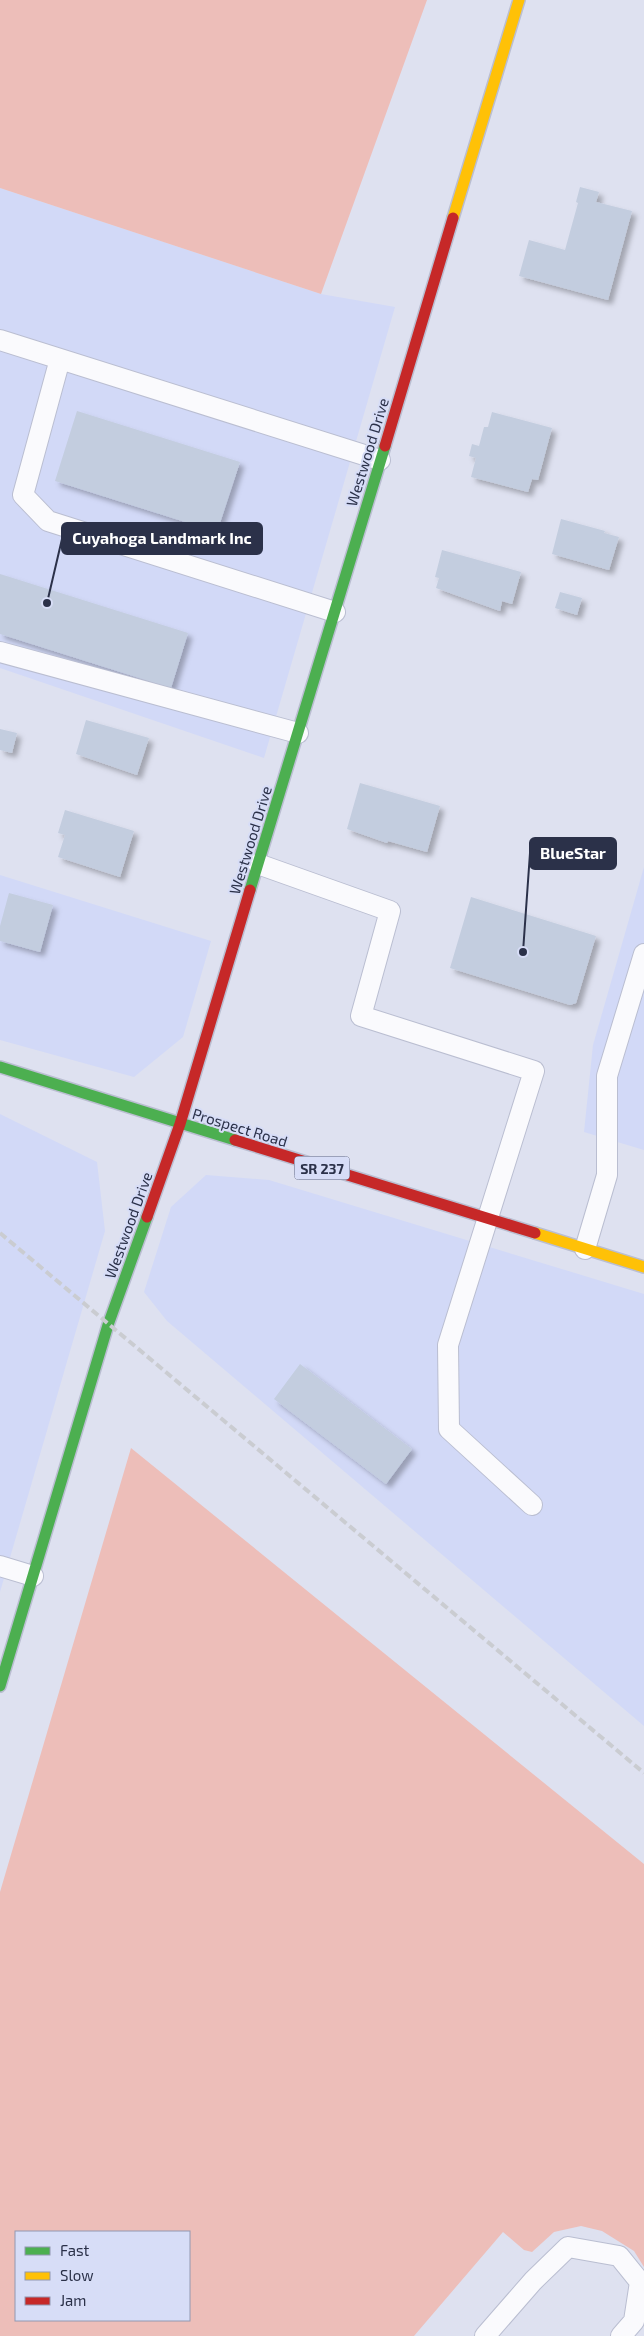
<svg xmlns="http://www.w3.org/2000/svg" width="644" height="2336" font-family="'Exo 2',sans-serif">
<defs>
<filter id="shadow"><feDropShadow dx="4.5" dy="4.5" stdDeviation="2.5" flood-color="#0004"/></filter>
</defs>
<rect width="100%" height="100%" fill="#dee1f0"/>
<path fill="#d2d9f7" d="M0,188L321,294L395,307L264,758L0,668Z
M644,867V1150L584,1132L593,1045Z
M0,875L211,941L183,1037L134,1077L0,1040Z
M0,1114L97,1162L105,1231L0,1592Z
M206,1175L269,1180L644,1294V1726L167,1321L144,1292L171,1207Z"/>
<path fill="#edbeb9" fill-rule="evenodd" d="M0,0H427L321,294L0,188Z
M131,1448L644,1864V2267L634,2251L602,2231L581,2226L554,2232L532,2252L524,2250L503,2232L414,2336H0V1892ZM16,2232H189V2320H16Z"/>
<path fill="#c3cddf" filter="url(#shadow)" d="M580,187L599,192L596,202L632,211L608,300L519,276L529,240L565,250L578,203L576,202Z
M77,411L240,462L217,532L55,481Z
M492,412L552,428L538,480L532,479L528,492L471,477L476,458L469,456L472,444L479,446L484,427H488Z
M561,519L605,531L604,533L619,537L609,570L552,554Z
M442,550L521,572L512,604L502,601L500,611L436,588L439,578L435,577Z
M0,574L188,633L171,688L0,634Z
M560,592L582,598L577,615L555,608Z
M86,720L149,738L137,775L76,754Z
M0,729L17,733L12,753L0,750Z
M360,783L440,806L427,852L388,841L387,843L347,829Z
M65,810L134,831L120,877L58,857L65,835L58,833Z
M9,893L53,905L40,952L0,941V926Z
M471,897L596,936L576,1003L570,1005L450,968Z
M300,1364L412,1449L386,1484L274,1399Z"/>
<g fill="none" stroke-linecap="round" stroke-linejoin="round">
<g stroke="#babed1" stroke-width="22">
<path id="lane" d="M0,340L380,460
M60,359L23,495L48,521L335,612
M0,652L298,733
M258,864L390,911L361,1016L534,1071L448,1345L449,1429L532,1505
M585,1249L607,1175V1076L644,954
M0,1566L33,1576
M485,2336L533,2281L568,2247L619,2256L640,2282L634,2321L621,2336"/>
</g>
<g stroke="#babed1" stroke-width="14">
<path id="fast" d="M250,890L385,446
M0,1067L235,1140
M0,1686L108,1325L147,1217"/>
</g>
<g stroke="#babed1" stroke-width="14">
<path id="slow" d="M453,218L519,0
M535,1233L644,1267"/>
</g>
<g stroke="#babed1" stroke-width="14">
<path id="jam" d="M385,446L453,218
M235,1140L535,1233
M147,1217L180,1124L250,890"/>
</g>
<use href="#lane" stroke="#fafafd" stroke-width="20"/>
<use href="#fast" stroke="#4caf50" stroke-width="11"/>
<use href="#slow" stroke="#ffc107" stroke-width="11"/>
<use href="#jam" stroke="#c62828" stroke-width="11"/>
<path stroke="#caccd1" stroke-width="4" stroke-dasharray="8 4" stroke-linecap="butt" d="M0,1233L644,1773"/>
</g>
<g text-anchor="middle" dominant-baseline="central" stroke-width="4" stroke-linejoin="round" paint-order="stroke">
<rect fill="#d7ddf7" stroke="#5f657d" stroke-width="1" x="294.5" y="1156.5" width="55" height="23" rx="4"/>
<g font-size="14" font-weight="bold" fill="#2b3149">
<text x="322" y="1168">SR 237</text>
</g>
<g font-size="15" fill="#2b3149" stroke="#d7ddf7">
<text transform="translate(367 452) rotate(-73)">Westwood Drive</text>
<text transform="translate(250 840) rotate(-73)">Westwood Drive</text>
<text transform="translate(240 1127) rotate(17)">Prospect Road</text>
<text transform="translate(128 1225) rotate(-70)">Westwood Drive</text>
</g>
</g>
<path fill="none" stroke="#2b3149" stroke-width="2" d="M47 603L62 539M523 952L530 853"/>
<g fill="#2b3149" stroke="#d7ddf7" stroke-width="2">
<circle cx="47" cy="603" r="5"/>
<circle cx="523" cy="952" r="5"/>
</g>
<g fill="#2b3149" stroke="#2b3149" stroke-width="2">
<rect x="62" y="523" width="200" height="31" rx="5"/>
<rect x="530" y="838" width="86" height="31" rx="5"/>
</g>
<g font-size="16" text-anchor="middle" font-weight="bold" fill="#fff">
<text x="162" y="544">Cuyahoga Landmark Inc</text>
<text x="573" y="859">BlueStar</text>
</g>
<rect x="15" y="2231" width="175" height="90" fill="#d7ddf7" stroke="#9298b1"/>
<rect x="25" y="2247" width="25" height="8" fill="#4caf50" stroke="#9298b1"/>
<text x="60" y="2256" font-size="15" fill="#2b3149">Fast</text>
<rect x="25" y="2272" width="25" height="8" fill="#ffc107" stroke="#9298b1"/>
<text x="60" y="2281" font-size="15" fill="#2b3149">Slow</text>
<rect x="25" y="2297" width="25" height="8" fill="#c62828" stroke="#9298b1"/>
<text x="60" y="2306" font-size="15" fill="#2b3149">Jam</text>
</svg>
